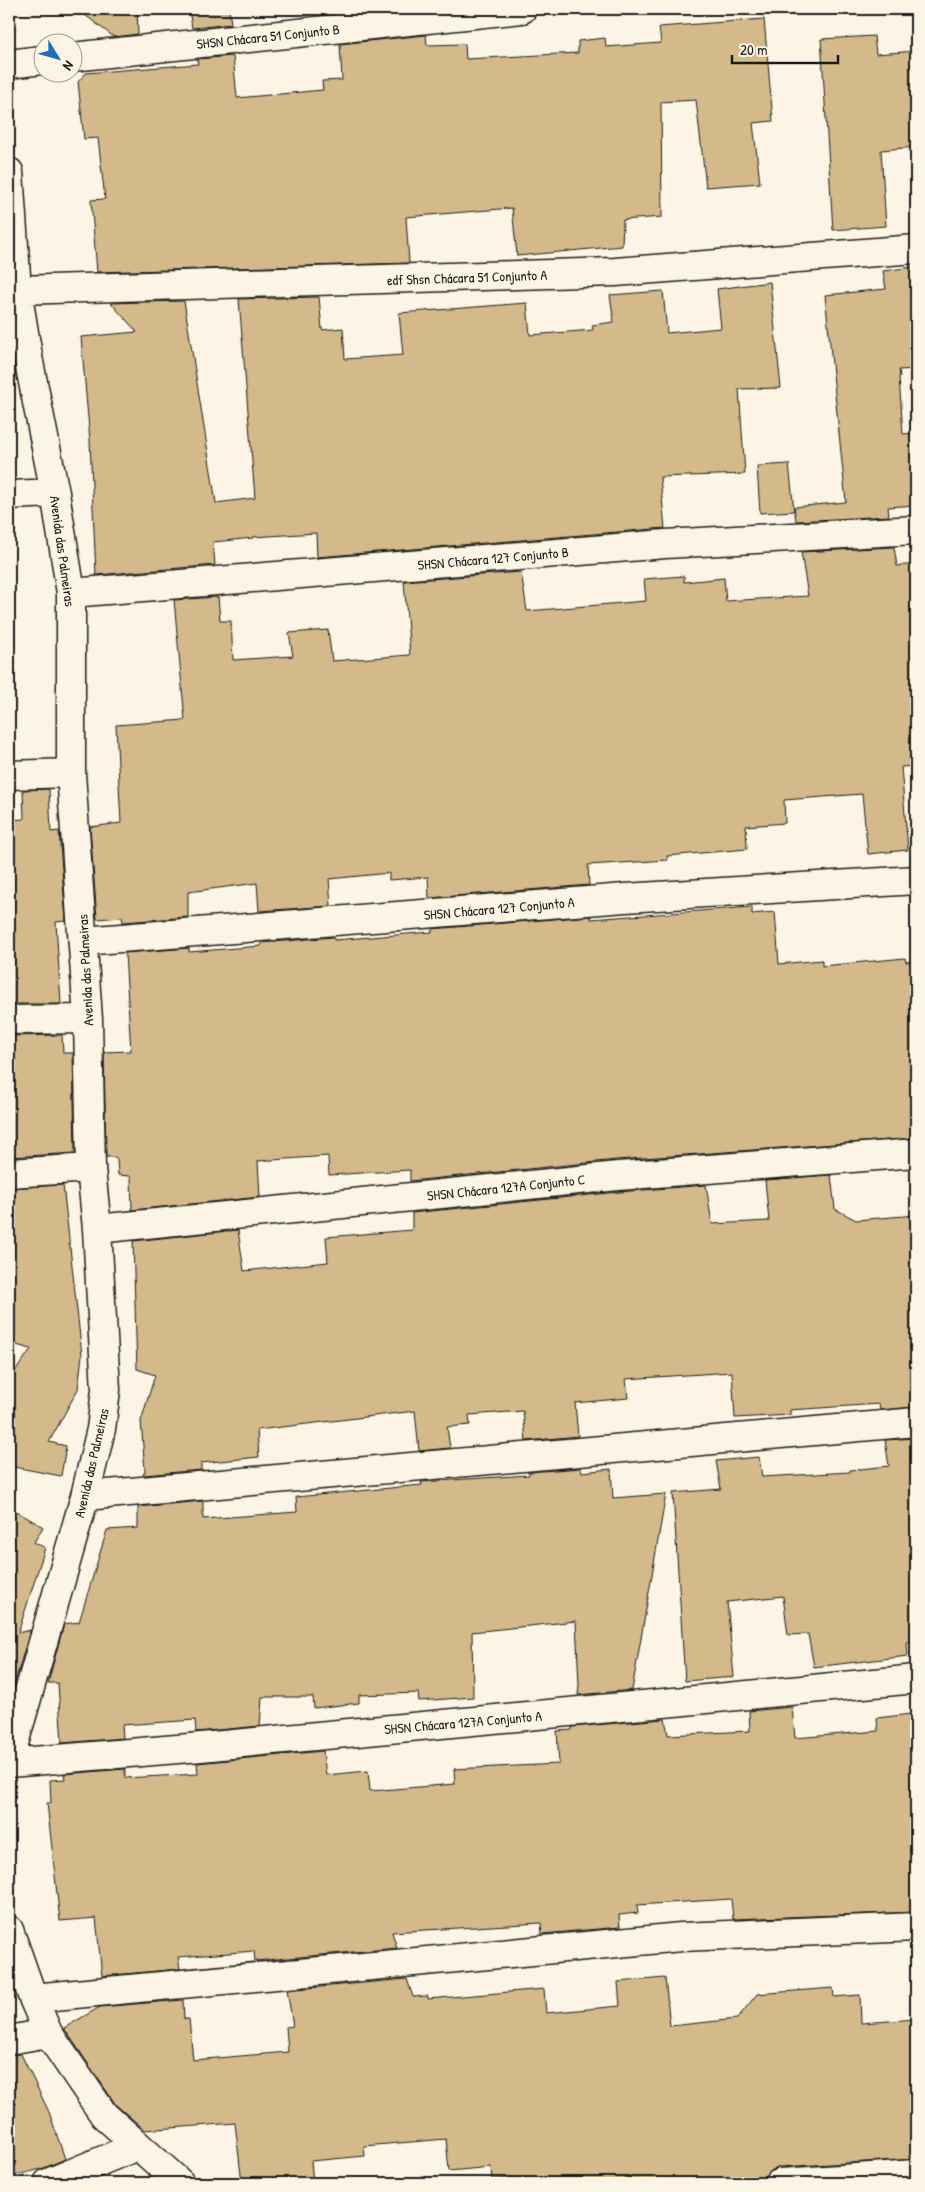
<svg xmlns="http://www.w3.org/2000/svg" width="925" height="2192" font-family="'Patrick Hand',sans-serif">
<rect width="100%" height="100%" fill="#fcf5e5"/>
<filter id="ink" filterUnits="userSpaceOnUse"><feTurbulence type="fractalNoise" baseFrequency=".02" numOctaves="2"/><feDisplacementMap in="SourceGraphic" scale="10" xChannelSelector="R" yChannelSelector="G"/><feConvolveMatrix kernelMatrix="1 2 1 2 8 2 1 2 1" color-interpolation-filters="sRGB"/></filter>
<g filter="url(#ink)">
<path fill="#d4ba8a" stroke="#1c1c1c" d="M77,9H137L138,34L114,37Z
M189,9H229L231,24L192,28Z
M338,9H377L339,13Z
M764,19L773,121L753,123L760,183L706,187L696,100L661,102L662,217L623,220L622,246L517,256L512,208L406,217L409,263L97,272L91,200L105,199L98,138L84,139L78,82L86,73L198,64L197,59L233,56L237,98L323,90L322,81L342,80L340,44L426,35L427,45L465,44L466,59L578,53V41L605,38L606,47L661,43L659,27Z
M874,36L876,54L916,51V147L881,150L886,226L833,230L821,39Z
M913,267L916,303V369L899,370L900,377H899L903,434L916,433V505L888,507L889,516L796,521L794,507L846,502L825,295L886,289L883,271Z
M770,282L781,388L739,389L745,474L660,477L665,528L317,557L316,533L253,537V538L213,542L215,565L96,575L90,441L81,337L137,332L111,303L184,301L216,503L255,498L239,299L319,297L322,330L343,328L345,359L403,355L399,313L527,303L530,335L593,330L592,325L614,322L610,295L663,291L667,333L721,328L717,289Z
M789,464L794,511L760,513L757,466Z
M894,547L897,566L916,564V766L901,767L908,850L868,854L862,794L784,800L785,823L746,826L747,849L667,856L668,860L588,865L589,885L429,898L428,877L389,880V873L329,879L331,906L259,911L257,883L188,892V917L123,922L122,917L97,919L90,827L121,823L116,725L185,720L174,600L218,597L220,621H231L233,660L293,656L289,633L328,630L332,661L410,655L404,581L521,572L527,611L646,601L644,579L684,576V582L724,578L726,601L808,596L801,552Z
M49,789L51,832L59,831L66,921L56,922L61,1004H9V820L24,819L23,790Z
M752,907V914L775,912L779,964L822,960V966L905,958L906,962L916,961V1138L616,1160L410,1181V1170L329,1175L328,1156L258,1161L260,1197L132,1210L131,1176L118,1175L117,1159L115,1157H106L104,1052L131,1051L125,953L189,948V952L261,946V943L334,937V940L432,932V929L591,916V919Z
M62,1035L63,1053H73L75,1153L9,1157V1036Z
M831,1175L835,1209L856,1220L916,1215V1292H914L916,1407L880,1410L879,1404L790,1410V1415L735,1418L732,1372L626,1379L628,1398L575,1403L578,1436L526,1441L523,1411L469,1415L470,1425L447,1427L450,1448L419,1451L415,1411L257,1430L259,1457L201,1463V1470L143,1475L145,1471L141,1421L155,1375L137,1369L133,1241L238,1230L244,1271L328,1262L326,1237L412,1230V1213L619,1192L706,1185L712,1224L769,1221L765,1180Z
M63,1185L82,1355L78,1389L49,1442L66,1446L61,1476L9,1466V1380L31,1349L9,1343V1188Z
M916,1438V1641L907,1642L908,1656L814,1667L808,1634L788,1635L783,1596L727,1602L734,1677L685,1681L673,1493L721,1489L716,1461L759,1457L762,1477L850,1472V1470L889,1466L885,1440Z
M581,1468L582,1472L611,1469L613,1498L666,1494L632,1690L578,1695L579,1685L576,1621L472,1632L473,1697L419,1701L418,1693L359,1695V1703L314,1708L313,1697H262L260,1726L196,1732L195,1720L122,1725L123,1738L62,1743L58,1683H48L64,1624L79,1622L107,1530L138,1528V1507L203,1501V1519L297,1512L296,1497L422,1485L421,1482L529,1475V1472Z
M9,1507L43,1527L34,1542L45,1548L18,1633L30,1630L14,1686H9Z
M792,1707L795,1738L878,1731L877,1718L911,1714V1725L916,1724V1912L733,1919L731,1899L637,1905L638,1913L619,1915L620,1927L542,1934L541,1923L392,1932L397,1948L255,1961L254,1951L178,1957L180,1969L102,1976L96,1918L60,1921L47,1803H51L50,1780L65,1779L64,1774L125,1769V1778L198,1774L197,1763L323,1751L326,1775L368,1771L370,1791L455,1784L454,1769L559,1764L557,1731L572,1730V1727L665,1719L668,1735L750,1731L749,1711Z
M665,1978L670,2026L737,2019L757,1994L833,1988L834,1997L860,1995L861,2023L916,2019V2117H914L916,2159L779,2167L771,2170L765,2180L735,2183H507V2178L492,2180L491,2167L449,2171L446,2139L364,2146L365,2156L311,2161L313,2183H242L235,2123L145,2130L116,2105L64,2028L100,2007L183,2000L184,2019H189L193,2060L288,2052L286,2027L293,2026L287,1990L407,1979L413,1997L428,1996V1999L544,1989L546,2013L620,2006L618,1982Z
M21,2054L49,2112L65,2159L41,2169L9,2177V2055Z"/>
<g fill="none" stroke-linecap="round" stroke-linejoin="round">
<g stroke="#1c1c1c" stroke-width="31">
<path id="minor" d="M72,57L522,9
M9,64L42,60
M9,172L17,290L29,362L55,493L71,593V773L88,1019L91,1168L97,1229L106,1390L101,1429L85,1496L9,1761
M17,290L615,272L916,249
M9,495L55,493
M71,593L665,544L916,530
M9,775L71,773
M83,941L625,898L916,880
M9,1020L88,1019
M9,1173L91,1168
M97,1229L618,1176L916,1153
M85,1496L916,1422
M9,1763L201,1747L916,1679
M9,1930L33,1998L48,2033L104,2115L180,2183
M33,1998L681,1937L916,1927
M9,2040L48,2033
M48,2183L137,2146
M780,2183L916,2174"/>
</g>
<use href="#minor" stroke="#fcf5e5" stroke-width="28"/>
</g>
</g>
<g text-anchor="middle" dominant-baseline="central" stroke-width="4.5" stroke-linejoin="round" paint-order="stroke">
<g font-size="14" fill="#1c1c1c" stroke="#fcf5e5">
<text transform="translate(268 36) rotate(-6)">SHSN Chácara 51 Conjunto B</text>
<text transform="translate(467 277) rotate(-2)">edf Shsn Chácara 51 Conjunto A</text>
<text transform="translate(63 551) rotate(82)">Avenida das Palmeiras</text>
<text transform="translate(493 558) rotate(-5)">SHSN Chácara 127 Conjunto B</text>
<text transform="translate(499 908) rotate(-5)">SHSN Chácara 127 Conjunto A</text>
<text transform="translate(85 970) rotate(-93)">Avenida das Palmeiras</text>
<text transform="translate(506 1187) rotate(-6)">SHSN Chácara 127A Conjunto C</text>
<text transform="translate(91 1463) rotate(-77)">Avenida das Palmeiras</text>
<text transform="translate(463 1722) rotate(-5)">SHSN Chácara 127A Conjunto A</text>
</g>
</g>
<rect width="925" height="2192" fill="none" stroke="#fcf5e5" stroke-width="30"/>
<rect x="15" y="15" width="895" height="2162" fill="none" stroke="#1c1c1c" stroke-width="2" filter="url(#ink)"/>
<g transform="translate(58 58) rotate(127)"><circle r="24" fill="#fcf5e5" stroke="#a29e95"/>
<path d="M0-4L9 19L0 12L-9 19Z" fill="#1f6fb2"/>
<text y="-8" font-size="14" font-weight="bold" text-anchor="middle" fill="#1c1c1c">N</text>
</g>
<path d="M732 55v8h106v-8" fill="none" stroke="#1c1c1c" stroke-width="2.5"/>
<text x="740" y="55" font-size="15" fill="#1c1c1c" stroke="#fcf5e5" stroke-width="4" paint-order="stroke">20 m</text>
</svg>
